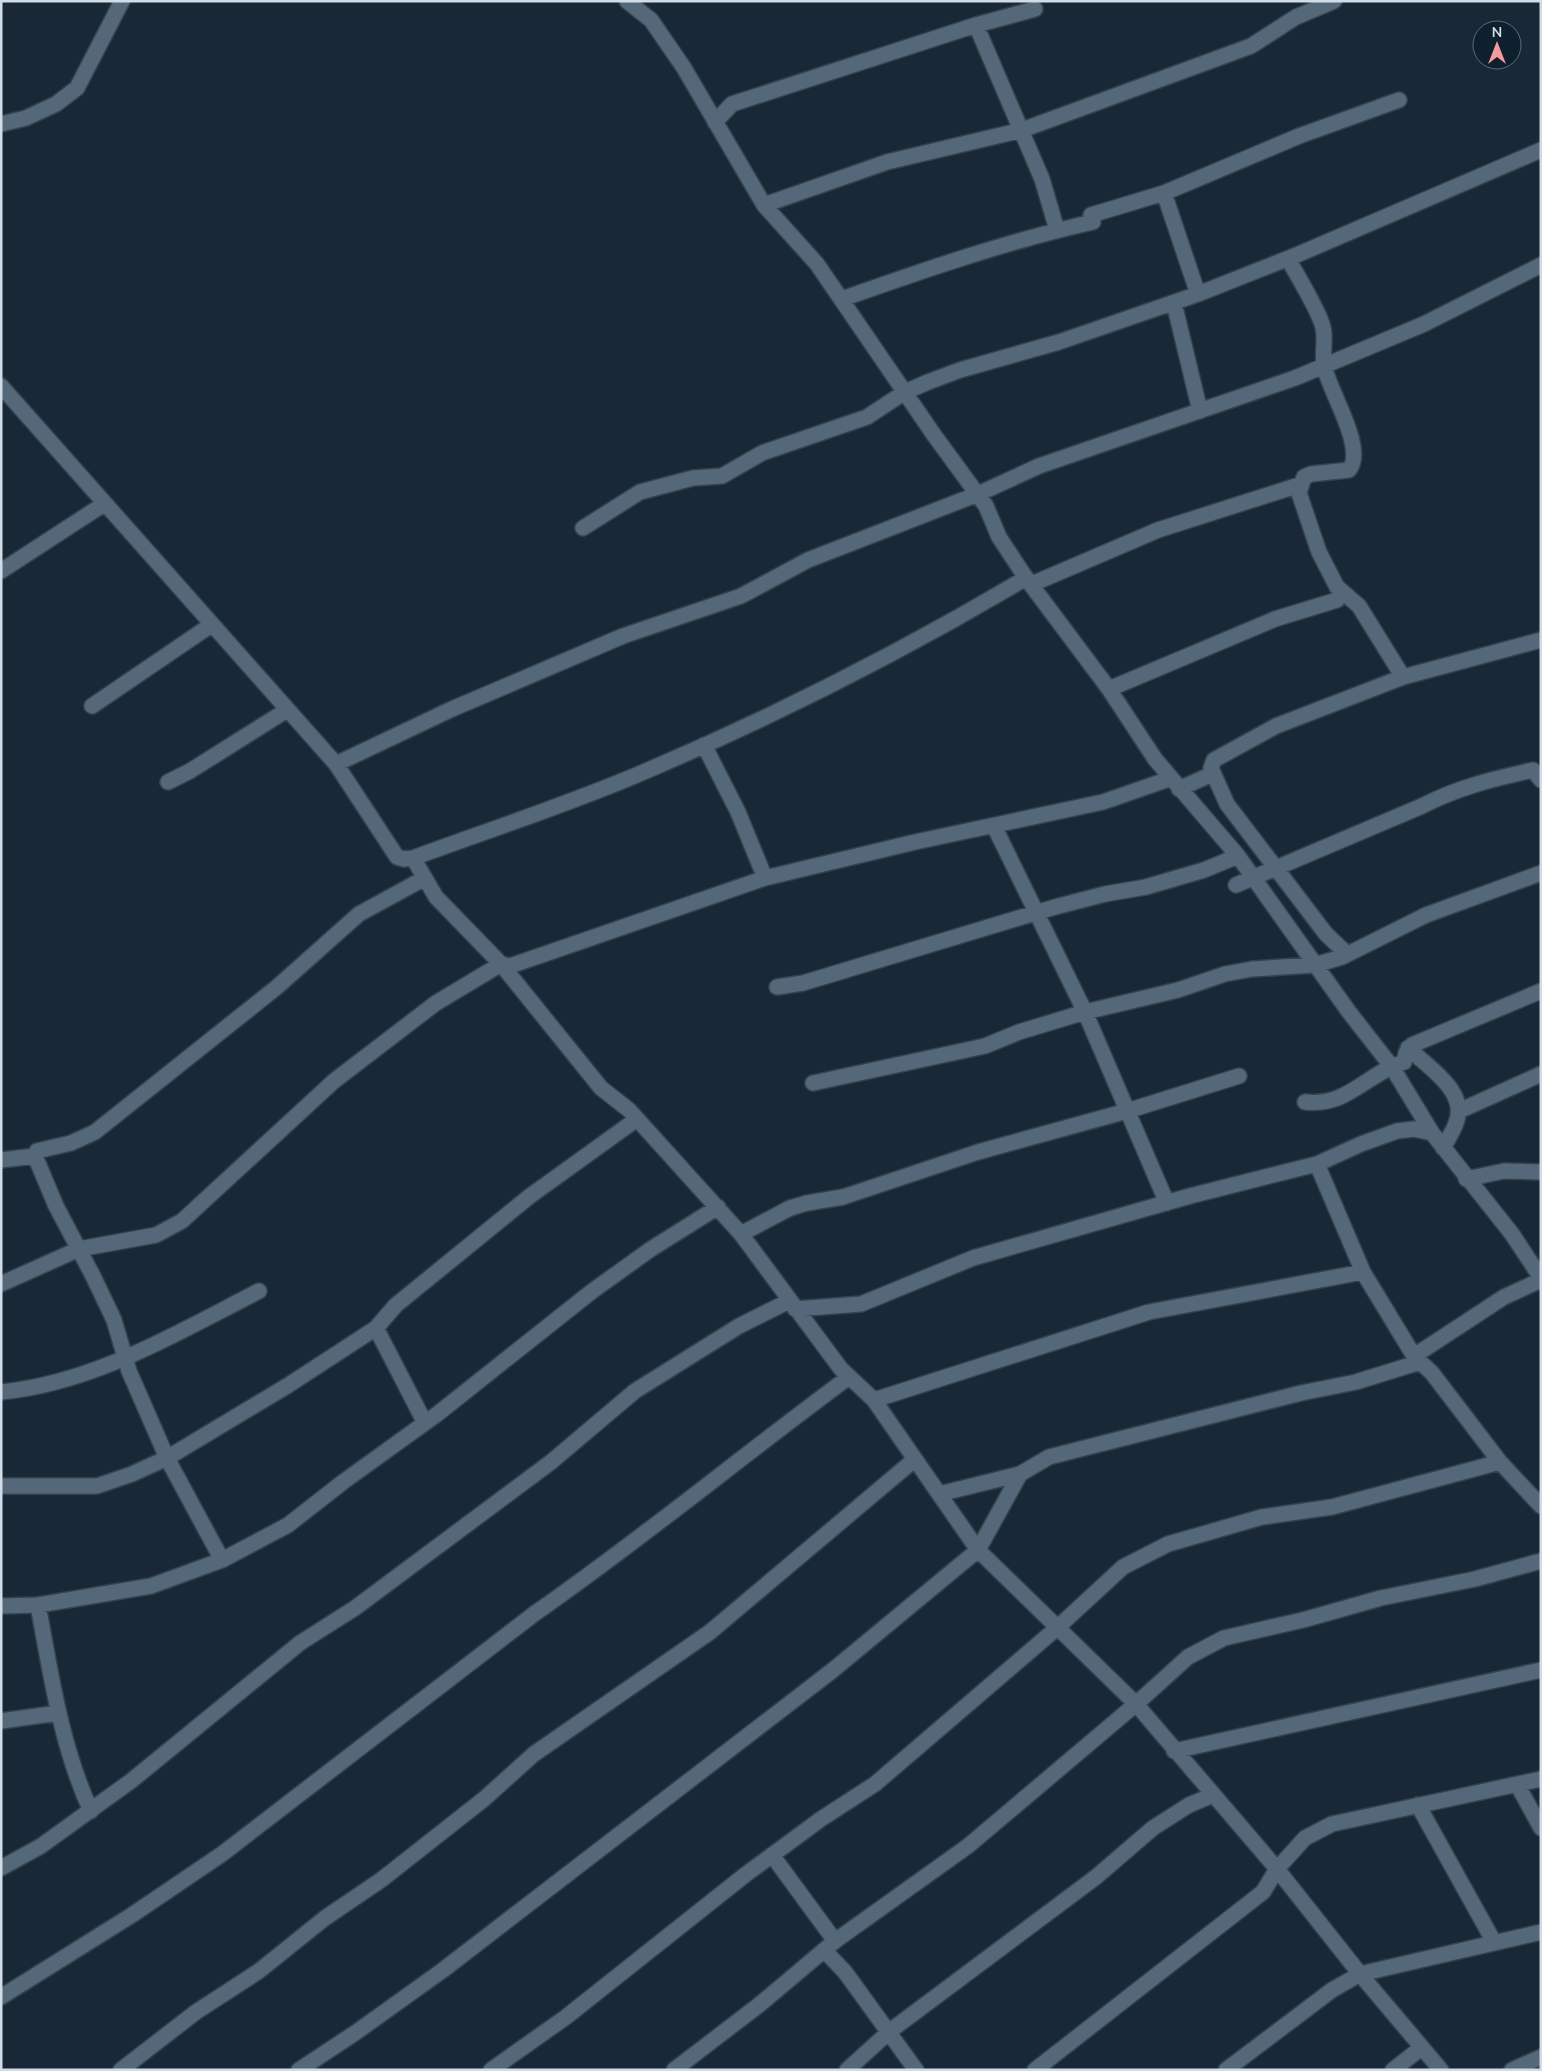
<svg xmlns="http://www.w3.org/2000/svg" width="1542" height="2071" font-family="'Nunito Sans',sans-serif">
<rect width="100%" height="100%" fill="#182837"/>
<g fill="none" stroke-linecap="round" stroke-linejoin="round">
<g stroke="#34424e" stroke-width="18">
<path id="minor" d="M627,1L651,20L684,68L764,205L817,264L934,435L986,506L999,537L1026,578L1109,689L1155,759L1238,856L1349,1012L1392,1067L1432,1133L1512,1234L1541,1278
M976,25L1042,179L1057,230
M715,122L732,104L976,25L1035,9
M1,124L26,118L56,104L77,88L122,1
M1164,193L1198,294
M764,205L887,162L1022,130L1251,46L1296,17L1334,1
M1091,215L1164,193L1299,136L1399,100
M1288,259C1298,277 1318,309 1323,327C1326,339 1322,353 1324,365C1328,390 1367,448 1349,470L1311,474L1304,477L1299,493L1319,552L1337,587L1359,606L1403,677L1276,726L1214,760L1211,768L1227,804L1326,934L1347,954
M842,299C924,270 1008,241 1093,222
M1174,303L1200,411
M1,386L336,764
M1299,485L1158,530L1032,584L1026,578C903,651 777,715 646,771C570,804 491,829 413,858L404,859L397,857L336,764L452,709L623,636L741,596L808,560L978,494L1039,466L1295,378L1424,324L1541,265
M583,528L640,492L693,478L722,476L762,453L867,417L905,392L928,382L960,370L1059,342L1198,294L1299,254L1541,150
M1,571L104,504
M1403,677L1541,640
M1109,689L1275,619L1337,600
M92,706L211,625
M704,745L738,812L765,878
M168,782L190,771L287,710
M1179,789L1212,774
M994,826L1085,1012L1167,1203
M413,858L436,897L501,964L601,1088L629,1110L741,1234L841,1369L874,1400L978,1550L1136,1704L1277,1869L1360,1974L1441,2070
M425,878L359,914L277,987L95,1132L71,1143L37,1151L35,1156L56,1206L93,1276L114,1320L129,1371L167,1458L287,1386L376,1328L425,1423
M1236,885L1422,806C1459,787 1493,779 1533,770L1541,780
M777,987L803,983L1055,907L1105,894L1146,887L1204,870L1238,856
M1408,1048C1428,1067 1469,1092 1456,1123C1453,1132 1447,1140 1443,1148
M813,1083L985,1046L1019,1032L1085,1012L1178,990L1225,974L1252,969L1315,965L1342,957L1426,915L1541,873
M1305,1102C1348,1107 1367,1073 1404,1062L1406,1053L1412,1045L1541,991
M1459,1111L1541,1074
M1,1160L35,1156
M1317,1164L1363,1272L1414,1356L1432,1373L1500,1462L1541,1506
M1466,1179L1504,1171L1541,1172
M741,1234L790,1208L807,1203L843,1197L978,1152L1127,1111L1239,1076
M1,1284L79,1249L156,1235L182,1221L334,1081L436,1003L501,964L510,966L765,878L915,842L1103,802L1169,779
M795,1309L861,1304L973,1258L1190,1196L1317,1164L1361,1144L1397,1131L1414,1129L1432,1133
M376,1328L396,1305L530,1196L637,1119
M1414,1356L1504,1297L1541,1280
M1,1392C94,1383 177,1333 259,1291
M874,1400L1149,1312L1363,1272
M1,1486H97L132,1474L167,1458L222,1560
M939,1494L1020,1474L1049,1457L1301,1393L1356,1382L1420,1362
M1,1606L38,1605
M1,1721L58,1713
M1174,1751L1541,1670
M1517,1784L1541,1828
M1418,1805L1494,1942
M91,1811C61,1746 51,1675 38,1605L151,1586L222,1560L288,1525L343,1482L436,1415L591,1292L651,1249L718,1207
M772,1855L835,1941
M1,1868L41,1846L131,1781L300,1643L355,1608L551,1462L635,1391L739,1326L789,1301
M824,1950L845,1972L916,2070
M1,1997L132,1915L222,1854L534,1614C642,1539 743,1455 849,1377
M121,2070L196,2012L259,1971L325,1918L381,1880L484,1799L534,1754L710,1632L914,1460
M299,2070L355,2033L443,1970L833,1670L978,1550L1020,1474
M491,2070L566,2017L745,1875L821,1819L875,1784L1058,1627L1123,1567L1168,1544L1262,1517L1332,1507L1500,1462
M674,2070L759,2005L835,1941L968,1846L1136,1704L1188,1657L1224,1638L1303,1620L1381,1598L1475,1579L1541,1561
M847,2070L890,2031L1096,1877L1153,1828L1189,1805L1213,1795
M1035,2070L1263,1892L1277,1869L1305,1838L1332,1824L1541,1779
M1226,2070L1332,1990L1360,1974L1541,1932
M1393,2070L1421,2048
M1512,2070L1541,2057"/>
</g>
<use href="#minor" stroke="#55687a" stroke-width="15"/>
</g>
<rect width="1542" height="2071" fill="none" stroke="#d1dce6" stroke-width="5"/>
<g transform="translate(1497 45)"><circle r="24" fill="#0e1f2d" stroke="#5c6b77"/>
<path d="M0-4L9 19L0 12L-9 19Z" fill="#f59b9b"/>
<text y="-8" font-size="14" font-weight="bold" text-anchor="middle" fill="#d1dce6">N</text>
</g>
</svg>
